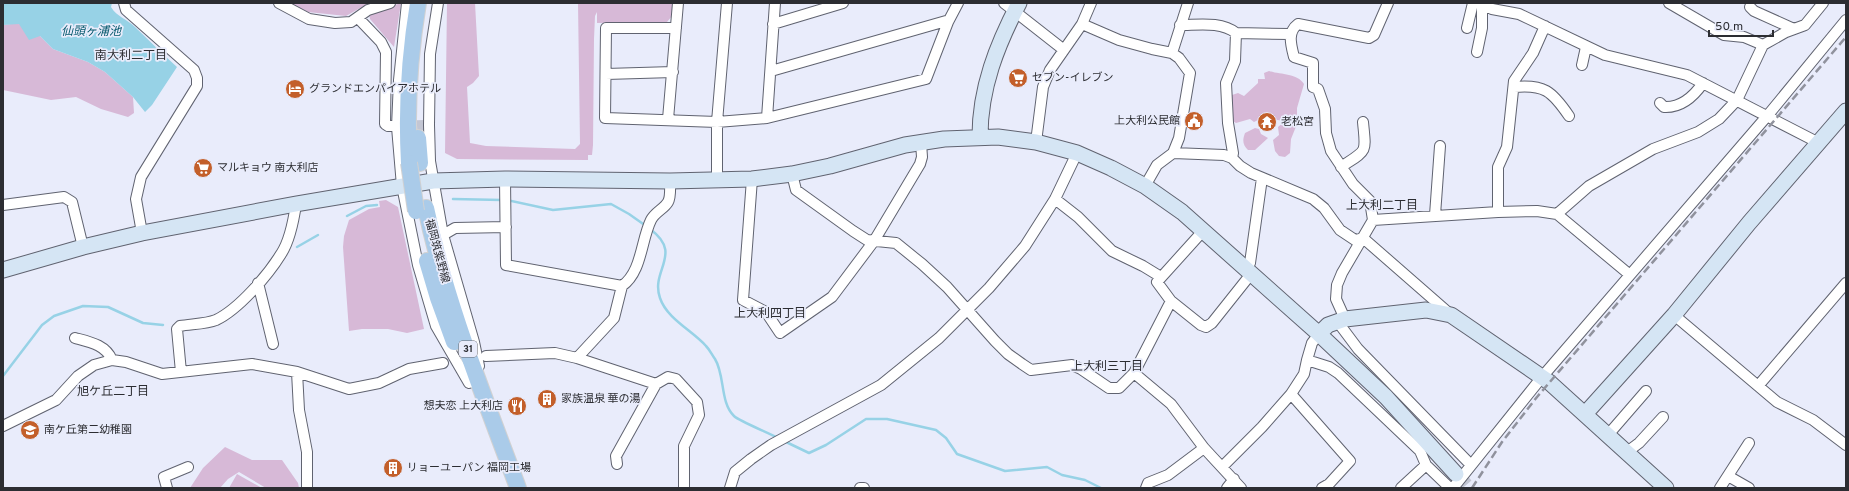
<svg xmlns="http://www.w3.org/2000/svg" width="1849" height="491" font-family="Overpass,'Noto Sans JP',sans-serif">
<rect width="100%" height="100%" fill="#e9ecfb"/>
<path fill="#d7b9d7" d="M289,3H369L346,16L308,12Z
M401,3L394,47L370,19L369,13Z
M447,3H475L479,76L473,83L467,87L470,143L486,146L575,149L580,144L578,3H673L672,16L667,22L597,23V12L595,16L594,39L593,145L592,155H588V160L457,159L445,153Z
M19,23L40,36L53,49L88,62L105,72L133,97L134,113L128,117L101,109L76,97L51,100L3,90V25Z
M1269,71C1281,75 1297,73 1304,84L1297,108V124L1291,139L1290,153L1285,157L1279,156L1275,151L1273,140L1279,135L1278,127L1285,121L1262,118L1254,122L1250,119L1236,123L1231,120L1232,95L1238,93L1244,96L1258,83V79H1265L1264,73Z
M1255,128L1259,129L1261,134L1268,138L1255,150H1248C1243,145 1242,141 1245,133Z
M386,200L398,207L424,329L407,333L388,329H362L349,331L343,247L344,236L349,220L369,209L380,207L379,201Z
M225,447L252,460H282L298,483L299,488H266L239,472L228,479L220,488H190L203,468Z
M237,474L262,488H229Z"/>
<path fill="#97d2e6" d="M3,3H112L111,7C117,17 127,19 135,27C149,40 162,54 177,67L152,105L145,112L133,97L105,72L88,62L53,49L40,36L29,40L19,24L3,25Z"/>
<g fill="none" stroke-linecap="round" stroke-linejoin="round">
<path stroke="#97d2e6" stroke-width="2.5" d="M453,199L502,200
M507,200L553,210L611,204L629,214L646,226
M347,216L366,206L377,205
M650,229C684,254 650,270 660,298C667,319 693,331 706,346C710,350 712,355 715,359C725,375 720,403 734,416C739,421 769,433 778,438
M297,247L318,235
M3,376L42,325L54,316L83,306L108,307L143,323L163,325
M784,441L809,453L826,445L866,419H887L936,430L946,438L957,454L1005,471L1047,467L1062,475L1085,480L1101,488"/>
<path stroke="#c3c6d3" stroke-width="10" stroke-dasharray="10 5" stroke-linecap="butt" d="M402,126L424,125"/>
<path stroke="#c3c6d3" stroke-width="15" stroke-dasharray="15 8" stroke-linecap="butt" d="M1456,474L1468,488"/>
<g stroke="#606370" stroke-width="12">
<path id="street" d="M124,3L126,10L194,70L197,78V86L141,177L136,199L142,233
M279,3L309,19L335,23L351,22L368,10L390,3
M407,3L399,80L397,127L402,186L418,265L436,326L469,383
M438,3L430,54L429,125L430,161L443,235L474,342L479,366
M1004,3L1064,50
M1481,3L1492,9L1519,14L1605,55L1687,75L1819,143
M1669,3L1724,35L1744,37L1763,45
M1750,7L1754,11L1794,29
M358,18L381,42L386,52L385,124L388,126H402
M773,24L843,3
M1082,24L1119,40L1152,49L1172,53L1179,58L1190,73L1179,138L1173,153L1157,165L1145,186
M1180,25C1198,25 1221,21 1236,33L1290,34
M676,28H606L605,118L717,122L767,118L926,79L948,22L958,3
M1467,28L1473,3
M1477,52L1482,28V4
M1172,53L1188,3
M1582,65L1586,47
M771,71L946,21L948,22
M606,74L673,72
M1514,87C1544,84 1552,91 1569,116
M1660,103L1664,107C1682,108 1694,96 1703,83
M767,118L775,3
M668,119L678,3
M1036,142L1043,87L1050,70L1082,24L1091,3
M1173,153L1224,155L1232,158L1240,166L1251,173L1313,199L1324,208L1340,230L1355,240L1363,238
M1232,158L1233,153L1228,123L1226,83L1235,61L1236,33
M1341,167C1368,149 1366,154 1363,122
M792,174L796,190L853,231L867,240L896,243L922,264L947,287L995,341L1008,354L1022,364L1031,370L1072,365L1081,369L1109,388H1119L1134,373L1171,301L1157,282L1203,231
M505,179L506,265L622,286
M752,179L743,300L766,312L780,333L832,297L874,241L920,164L922,157L921,143
M717,180V122L727,3
M1055,199L1078,217L1112,251L1143,266L1161,277
M3,205L64,197L72,202L83,247
M1498,212V167L1507,147L1514,81L1533,53L1545,26
M1557,214L1589,186L1653,149L1698,132L1719,119L1737,100L1763,45L1786,32L1805,25L1823,3
M1435,215L1440,146
M1373,220L1498,212L1537,211L1557,214L1630,275
M443,235L455,228L506,227
M1363,238L1450,314
M1246,269L1250,263L1262,178
M258,283L273,344
M1171,301L1201,325L1206,327L1212,323L1251,274
M1674,315L1777,402L1813,420L1846,445
M1345,319L1336,299L1337,285L1342,273L1373,220L1370,201L1353,184L1331,151L1326,133L1325,109L1318,89L1313,87V63L1294,57C1291,45 1287,32 1298,24L1369,38L1374,35L1388,3
M1337,321L1358,349L1471,465
M1319,334L1312,343L1307,360L1329,367L1338,373L1420,451L1426,465L1450,488
M75,338C90,342 106,345 112,360
M486,356L555,353L577,358L656,384L668,377L676,379L697,402L699,415L684,446V488
M577,358L614,318L622,286C642,272 641,240 651,220C655,212 664,209 668,202C671,197 670,186 670,181
M181,372L177,329L180,326C191,324 206,324 216,320C239,309 268,275 281,254C289,242 294,218 296,204
M297,372L299,410L307,452V488
M1134,373L1171,404L1204,448L1241,488
M1758,386L1846,283
M1291,394L1350,461L1329,484L1322,488
M3,426L56,400L78,376L94,365L112,360L126,362L162,374L252,364L297,372L349,389L379,383L409,369L443,363
M1607,436L1646,391
M1627,452L1639,443L1663,417
M617,464L616,456L656,384
M1222,467L1262,427L1291,394L1304,374L1307,360
M1728,476L1749,488
M167,488L164,477L188,467
M730,488L735,472L751,459L771,445L881,385L939,338L989,288L1025,246L1055,199L1077,153
M860,488H864
M1146,488L1148,483L1168,475L1204,448
M1227,488L1234,479
M1401,488L1426,465
M1453,488L1542,377L1768,115L1846,20
M1720,488L1749,443"/>
</g>
<g stroke="#606370" stroke-width="17">
<path id="secondary" d="M980,136C980,88 997,45 1019,3
M3,270L83,247L142,233L296,204L433,181L505,179L670,181L752,179L792,174L830,166L905,145L944,139L998,137L1036,142L1077,153L1111,168L1145,186L1182,212L1319,334L1328,325L1345,319L1426,310L1451,315L1549,382L1666,488
M1319,334L1386,397L1456,474
M1585,414L1674,315L1749,223L1846,111"/>
</g>
<g stroke="#d1d1d2" stroke-width="18">
<path id="primary" d="M418,138L420,163
M409,163C406,109 409,57 418,3
M426,208C446,304 484,396 518,488
M427,261L438,298L454,342"/>
</g>
<use href="#street" stroke="#fff" stroke-width="10"/>
<use href="#secondary" stroke="#d5e5f4" stroke-width="15"/>
<use href="#primary" stroke="#aacbe9" stroke-width="16"/>
<path stroke="#90929d" stroke-width="2.5" stroke-dasharray="8 4" stroke-linecap="butt" d="M1472,488L1502,442L1537,397L1846,37"/>
<g stroke="#d1d1d2" stroke-width="18" stroke-linecap="butt">
<path id="primary-bridge" d="M409,163L416,211"/>
</g>
<use href="#primary-bridge" stroke="#aacbe9" stroke-width="16"/>
</g>
<defs>
<g id="supermarket-disc" transform="scale(1)"><circle r="9.5" fill="#c35f2a" stroke="#e9ecfb"/><path d="M-6-5.5h2.5l.6 2H6L4.5 2H-2.5L-4.4-4H-6ZM-1.5 3.2a1.3 1.3 0 1 0 .1 0ZM3 3.2a1.3 1.3 0 1 0 .1 0Z" fill="#fff"/></g>
<g id="hotel-disc" transform="scale(1)"><circle r="9.5" fill="#c35f2a" stroke="#e9ecfb"/><path d="M-6-4.5h1.5V1H6V5H4.5V3h-9V5H-6ZM-4 0a1.8 1.8 0 1 1 3.6 0ZM.5 0V-2.5h3Q6-2.5 6 0Z" fill="#fff"/></g>
<g id="civic-disc" transform="scale(1)"><circle r="9.5" fill="#c35f2a" stroke="#e9ecfb"/><path d="M-.6-6.5H3V-4.5H.6V-3L4-1V1h2V6H-6V1h2V-1L-.6-3ZM-1.2 2.5V6h2.4V2.5Z" fill="#fff"/></g>
<g id="temple-disc" transform="scale(1)"><circle r="9.5" fill="#c35f2a" stroke="#e9ecfb"/><path d="M0-6L5-2H3V0L6.5 2.5H4V6H1.5V3h-3V6H-4V2.5H-6.5L-3 0V-2H-5Z" fill="#fff"/></g>
<g id="building-disc" transform="scale(1)"><circle r="9.5" fill="#c35f2a" stroke="#e9ecfb"/><path d="M-4-6H4V6H1V3H-1V6H-4ZM-2.5-4.3h1.7v1.8h-1.7ZM.8-4.3h1.7v1.8H.8ZM-2.5-1h1.7V.8h-1.7ZM.8-1h1.7V.8H.8Z" fill="#fff"/></g>
<g id="restaurant-disc" transform="scale(1)"><circle r="9.5" fill="#c35f2a" stroke="#e9ecfb"/><path d="M-5-6h1v4h1v-4h1v4h1v-4h1v5L-1.5 .5V6h-2V.5L-5-1ZM5-6V6H3V1.5H1.5Q1.5-4 5-6Z" fill="#fff"/></g>
<g id="school-disc" transform="scale(1)"><circle r="9.5" fill="#c35f2a" stroke="#e9ecfb"/><path d="M0-5L7-2L0 1L-7-2ZM-4 1L0 2.5L4 1V4Q0 6-4 4Z" fill="#fff"/></g>
</defs>
<g fill-rule="evenodd">
<use href="#supermarket-disc" x="1018" y="78"/>
<use href="#hotel-disc" x="295" y="89"/>
<use href="#civic-disc" x="1194" y="121"/>
<use href="#temple-disc" x="1267" y="122"/>
<use href="#supermarket-disc" x="203" y="168"/>
<use href="#building-disc" x="547" y="399"/>
<use href="#restaurant-disc" x="517" y="406"/>
<use href="#school-disc" x="30" y="430"/>
<use href="#building-disc" x="393" y="468"/>
</g>
<g text-anchor="middle" dominant-baseline="central" stroke-width="3.5" stroke-linejoin="round" paint-order="stroke">
<rect fill="#e9ecfb" stroke="#65666e" stroke-width="1" x="459" y="341" width="18" height="16" rx="3"/>
<g font-size="10" font-weight="bold" fill="#2c2d32">
<text x="468" y="349">31</text>
</g>
<g font-size="11" fill="#2c2d32" stroke="#e9ecfb" text-anchor="start">
<text x="1032" y="78">セブン-イレブン</text>
<text x="309" y="89">グランドエンパイアホテル</text>
<text x="1180" y="121" text-anchor="end">上大利公民館</text>
<text x="1281" y="122">老松宮</text>
<text x="217" y="168">マルキョウ 南大利店</text>
<text x="561" y="399">家族温泉 華の湯</text>
<text x="503" y="406" text-anchor="end">想夫恋 上大利店</text>
<text x="44" y="430">南ケ丘第二幼稚園</text>
<text x="407" y="468">リョーユーパン 福岡工場</text>
</g>
<g font-size="11" fill="#2c2d32" stroke="#e9ecfb">
<text transform="translate(437 251) rotate(75)">福岡筑紫野線</text>
</g>
<g font-size="12" font-style="italic" fill="#00556a" stroke="#e9ecfb">
<text x="91" y="32">仙頭ヶ浦池</text>
</g>
<g font-size="12" fill="#2c2d32" stroke="#e9ecfb">
<text x="131" y="56">南大利二丁目</text>
<text x="1382" y="206">上大利二丁目</text>
<text x="770" y="314">上大利四丁目</text>
<text x="1107" y="367">上大利三丁目</text>
<text x="113" y="392">旭ケ丘二丁目</text>
</g>
</g>
<rect width="1849" height="491" fill="none" stroke="#2c2d32" stroke-width="8"/>
<path d="M1709 30v6h64v-6" fill="none" stroke="#2c2d32" stroke-width="2"/>
<text x="1715" y="30" font-size="12" fill="#2c2d32" stroke="#e9ecfb" stroke-width="3" paint-order="stroke">50 m</text>
</svg>
